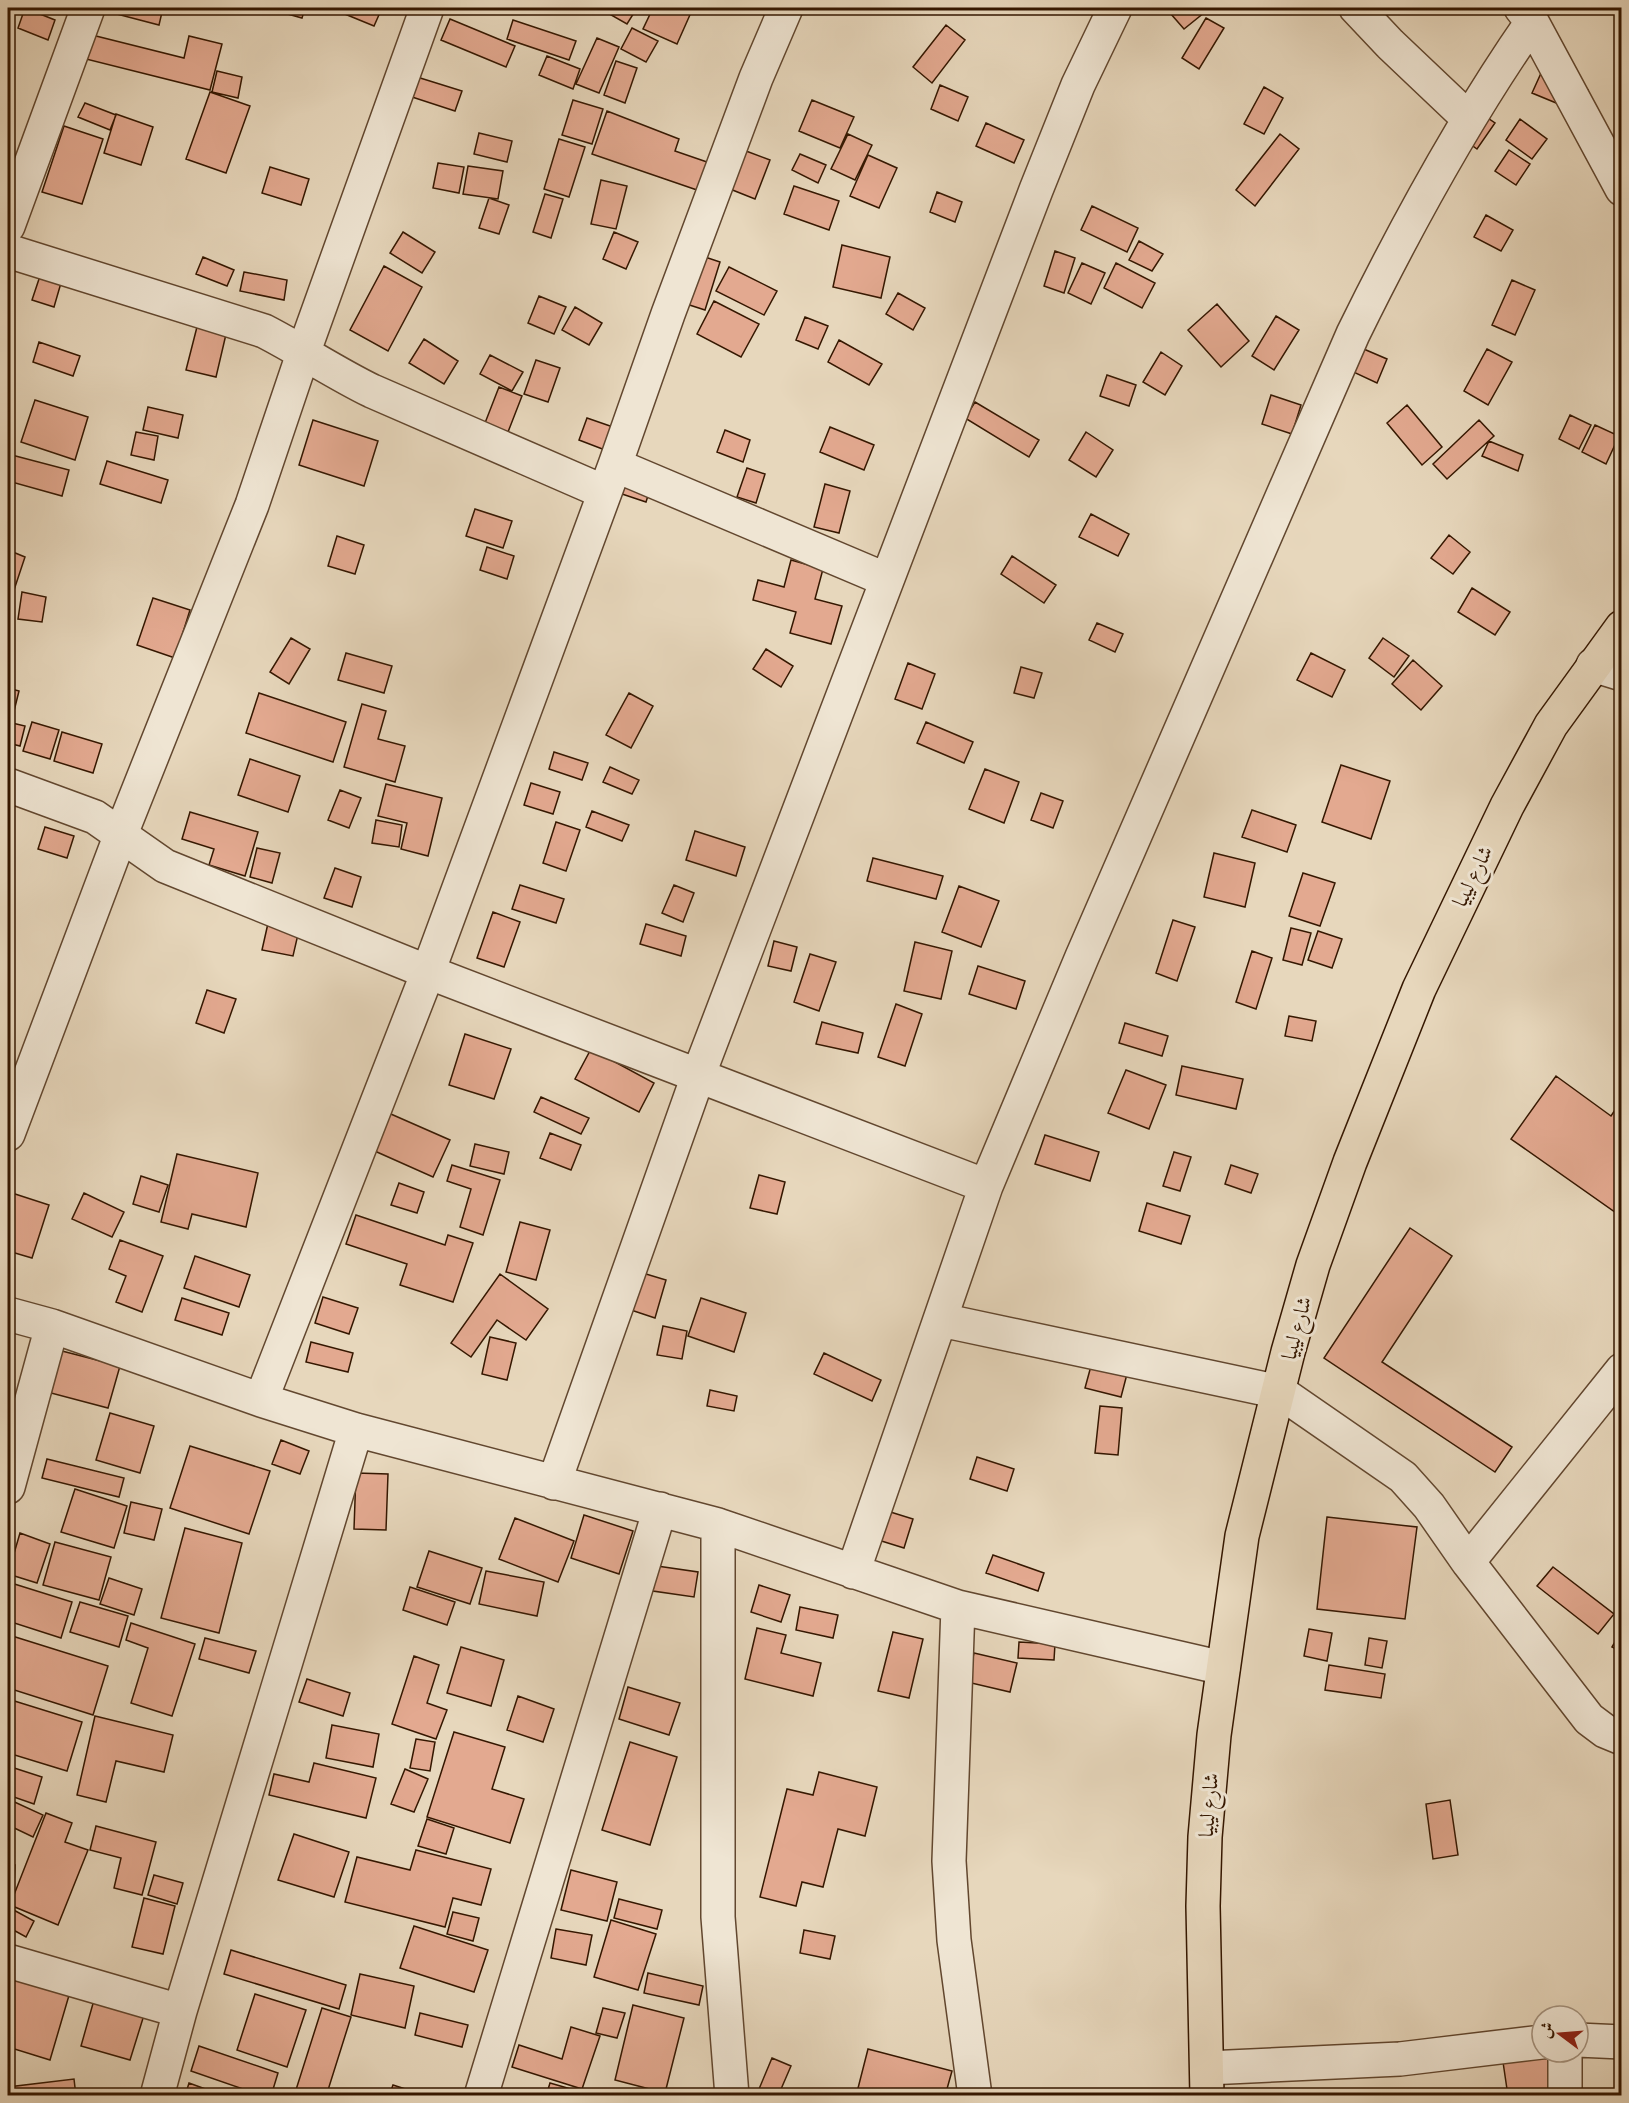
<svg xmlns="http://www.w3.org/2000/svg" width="1629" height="2103" font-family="'EB Garamond',Amiri,serif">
<rect width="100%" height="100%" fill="#e7d7bc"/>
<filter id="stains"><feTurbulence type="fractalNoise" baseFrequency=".00333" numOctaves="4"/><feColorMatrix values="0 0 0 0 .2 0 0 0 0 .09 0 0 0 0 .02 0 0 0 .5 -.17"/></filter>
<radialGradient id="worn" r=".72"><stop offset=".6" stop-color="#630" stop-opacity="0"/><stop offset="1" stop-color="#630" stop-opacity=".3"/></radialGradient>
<path fill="#e3a990" stroke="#351700" stroke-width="1.5" d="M25,8L55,20L48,40L18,28Z
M110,8H163L159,25L109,12Z
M273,8H305L302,18L273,10Z
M342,8H382L374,26L340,12Z
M605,8H637L627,24L604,11Z
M653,8H693L677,44L643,29Z
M1179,8H1210L1184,29L1171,14Z
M1206,18L1224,28L1199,69L1182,58Z
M450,19L515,46L506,67L441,40Z
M513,20L576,41L569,60L507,39Z
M946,25L965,40L932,83L913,67Z
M632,28L658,41L646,62L621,49Z
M88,34L184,58L189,36L222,44L210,90L82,58Z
M597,38L619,47L599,93L576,84Z
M547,56L580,69L573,89L539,75Z
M616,61L637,68L625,103L604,95Z
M217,71L242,77L238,98L212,92Z
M1542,71L1588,90L1578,112L1532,93Z
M417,77L462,91L455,111L412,97Z
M940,85L968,97L958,121L931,109Z
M1264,87L1283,98L1264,134L1244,124Z
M210,92L250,106L226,173L186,159Z
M573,100L603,109L592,144L562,135Z
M812,100L854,117L840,148L799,131Z
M85,103L116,115L110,130L78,117Z
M1476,110L1495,123L1477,149L1459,136Z
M607,111L679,139L675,151L707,162L697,190L592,154Z
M116,114L153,127L141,165L104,153Z
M1520,119L1547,139L1532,159L1506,140Z
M986,123L1024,140L1014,163L976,146Z
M64,126L103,139L82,204L42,192Z
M479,133L512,141L507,162L474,154Z
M848,134L872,145L855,180L831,169Z
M1280,134L1299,149L1255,206L1236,190Z
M559,139L585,147L569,197L544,189Z
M1509,150L1530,164L1516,185L1495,171Z
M746,151L770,160L755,199L730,189Z
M800,154L826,165L818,183L792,170Z
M868,155L897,168L879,208L850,196Z
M438,163L464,167L459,193L433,188Z
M468,166L503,171L498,199L463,194Z
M270,167L309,179L301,205L262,193Z
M601,180L627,186L616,229L591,224Z
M794,186L839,201L829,230L784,214Z
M937,192L962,202L955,222L930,212Z
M545,194L563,199L551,238L533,232Z
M489,198L509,205L499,234L479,228Z
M1092,206L1138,228L1127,252L1081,230Z
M1486,215L1513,230L1501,251L1474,237Z
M403,232L435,252L422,273L390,253Z
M614,232L638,242L626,269L603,259Z
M1139,241L1163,254L1152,271L1129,260Z
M842,245L890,257L881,298L833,287Z
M1055,251L1075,258L1064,293L1044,286Z
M693,253L720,262L705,310L677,301Z
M203,257L234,270L227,286L196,274Z
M1082,263L1105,273L1091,304L1068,293Z
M1116,263L1155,283L1142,308L1104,288Z
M384,266L422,287L388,351L350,330Z
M729,267L777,291L764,315L716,291Z
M42,270L63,276L54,307L32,300Z
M244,272L287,280L284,300L240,291Z
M1512,280L1535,290L1515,335L1492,325Z
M898,293L925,308L913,330L886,314Z
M539,296L566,307L554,334L528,323Z
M714,301L759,324L741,357L697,334Z
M1217,304L1249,341L1221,367L1188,330Z
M575,307L602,323L589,345L562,330Z
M1276,316L1299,330L1274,370L1252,356Z
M805,317L828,326L818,349L796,340Z
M198,323L227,330L216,377L186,370Z
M424,339L458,361L444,384L409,363Z
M839,340L882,364L869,385L828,362Z
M39,342L80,356L73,376L33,362Z
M1359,347L1387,359L1377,383L1349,370Z
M1487,349L1512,362L1488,405L1464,391Z
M1161,352L1182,366L1165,395L1143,382Z
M490,355L523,372L512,391L480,374Z
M536,360L560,368L548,402L524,394Z
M1107,375L1136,385L1129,406L1100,396Z
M499,387L522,396L508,432L485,423Z
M1271,395L1301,405L1292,434L1262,424Z
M35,400L88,417L75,460L21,442Z
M975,402L1039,440L1029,457L965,418Z
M1407,405L1442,447L1422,465L1387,423Z
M148,407L183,415L178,438L143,430Z
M1570,415L1591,425L1579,449L1559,439Z
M587,418L613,427L605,450L579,440Z
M313,420L378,441L364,486L299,465Z
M1479,420L1494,436L1447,479L1433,464Z
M1595,425L1619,436L1606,464L1582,452Z
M830,427L874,445L864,470L820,452Z
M725,430L750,440L743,462L717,452Z
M136,432L158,436L154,460L131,455Z
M1086,432L1113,450L1096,477L1069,460Z
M1489,441L1523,455L1518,471L1482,456Z
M8,454L69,470L62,496L8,481Z
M107,461L168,480L161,503L100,484Z
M747,468L765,474L756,503L737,497Z
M622,474L652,483L646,502L616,492Z
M825,484L850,491L839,533L814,527Z
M475,509L512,521L503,548L466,536Z
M1091,514L1129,534L1118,556L1079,537Z
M1449,535L1470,552L1453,574L1431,558Z
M337,536L364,545L355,574L328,566Z
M487,547L514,556L507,579L480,570Z
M8,550L25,557L11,599L8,598Z
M1012,556L1056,585L1044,603L1001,574Z
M791,560L823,569L815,599L842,606L831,644L790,633L796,612L753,600L758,580L784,587Z
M1472,588L1510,612L1495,635L1458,612Z
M22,592L46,597L42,622L18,619Z
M153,598L190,610L175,658L137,645Z
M1097,623L1123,634L1115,652L1089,640Z
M291,638L310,649L289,684L270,672Z
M1383,638L1409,656L1394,677L1369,658Z
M766,649L793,666L781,687L753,669Z
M346,653L392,666L384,693L338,680Z
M1311,653L1345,670L1332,697L1297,680Z
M1413,660L1442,686L1421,710L1392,684Z
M908,663L935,674L922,709L895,699Z
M1021,667L1042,673L1034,698L1014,693Z
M8,688L19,691L12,719L8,718Z
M259,693L346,722L333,762L246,733Z
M629,693L653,706L631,748L606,735Z
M362,704L386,711L378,739L405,746L395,782L344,767Z
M8,722L25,726L20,746L8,743Z
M32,722L59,730L50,759L23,751Z
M926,722L973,742L964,763L917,743Z
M62,732L102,744L93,773L54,761Z
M554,752L588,763L582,780L549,769Z
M250,759L300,776L288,812L238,795Z
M1341,765L1390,781L1371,839L1322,822Z
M610,767L639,780L632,794L603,782Z
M985,769L1019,782L1004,823L969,809Z
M531,783L560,792L553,814L524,805Z
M386,784L442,798L428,856L401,849L407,823L378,816Z
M340,790L361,798L349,828L328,820Z
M1041,793L1063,801L1053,828L1031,820Z
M8,806L12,808L8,822Z
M1252,810L1296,825L1287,852L1242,837Z
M592,811L629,825L622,841L586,827Z
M190,812L258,832L245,876L209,865L214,849L182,839Z
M376,820L402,825L399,847L372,843Z
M556,822L580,830L566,871L543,863Z
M45,827L74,836L67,858L38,849Z
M695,831L745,847L736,876L686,860Z
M257,848L280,853L272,883L250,877Z
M1214,853L1255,863L1245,907L1204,897Z
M873,858L943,876L936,899L867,881Z
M335,868L361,877L352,907L324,898Z
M1303,873L1335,883L1320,926L1289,916Z
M520,885L564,899L556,923L512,909Z
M674,885L694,893L683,922L662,913Z
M959,886L999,901L981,947L942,932Z
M271,910L302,917L293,956L262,950Z
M493,912L520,922L504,967L477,958Z
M1173,920L1195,927L1177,981L1156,973Z
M646,924L686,936L681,956L640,944Z
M1291,928L1311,933L1302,965L1283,960Z
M1318,931L1342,939L1332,968L1308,960Z
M774,941L797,947L791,971L768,966Z
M915,942L952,951L941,999L904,991Z
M1252,951L1272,958L1256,1009L1236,1002Z
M810,954L836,962L819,1011L794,1002Z
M978,966L1025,981L1016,1009L969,994Z
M207,990L236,999L224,1033L196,1023Z
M896,1004L922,1014L905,1066L878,1057Z
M1289,1016L1316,1021L1312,1041L1285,1036Z
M822,1022L863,1033L858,1053L816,1044Z
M1125,1023L1168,1036L1162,1056L1119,1043Z
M465,1034L511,1049L494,1099L449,1085Z
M591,1049L654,1083L639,1112L575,1079Z
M1182,1066L1243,1079L1236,1109L1176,1095Z
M1126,1070L1166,1085L1149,1129L1108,1113Z
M1556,1076L1611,1116L1619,1104L1622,1106V1217L1511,1139Z
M541,1097L589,1118L581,1134L534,1112Z
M384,1111L450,1140L433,1177L368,1148Z
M550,1133L581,1145L571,1170L540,1158Z
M1045,1135L1099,1152L1090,1181L1035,1164Z
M475,1144L509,1152L504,1174L470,1166Z
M1174,1152L1191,1157L1180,1191L1163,1186Z
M177,1154L258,1173L246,1227L192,1214L188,1229L161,1222Z
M452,1165L500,1180L483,1235L460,1227L471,1189L447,1181Z
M1231,1165L1258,1174L1251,1193L1225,1184Z
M759,1175L785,1182L777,1214L750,1208Z
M141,1176L168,1185L159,1212L133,1204Z
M399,1183L424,1192L417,1213L391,1205Z
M12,1193L49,1205L32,1258L8,1251V1207Z
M84,1193L124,1212L112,1237L72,1219Z
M1147,1203L1190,1216L1181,1244L1139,1231Z
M356,1215L445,1245L448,1235L473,1243L453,1302L400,1285L407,1264L346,1244Z
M520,1222L550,1230L536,1280L506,1272Z
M1410,1228L1452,1256L1382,1362L1512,1447L1495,1472L1324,1358Z
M120,1240L163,1256L142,1312L116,1302L126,1276L109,1269Z
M195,1256L250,1275L239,1307L184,1288Z
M636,1271L666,1280L655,1318L625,1308Z
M500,1274L548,1309L526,1340L497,1320L471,1357L451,1343Z
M323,1297L358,1308L349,1334L315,1323Z
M182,1298L229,1313L222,1335L175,1320Z
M701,1298L746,1313L734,1352L688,1336Z
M663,1326L687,1331L682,1359L657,1355Z
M490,1337L516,1343L507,1380L482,1374Z
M311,1342L353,1353L348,1372L306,1362Z
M62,1351L120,1366L108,1408L51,1393Z
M824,1353L881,1380L872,1401L814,1374Z
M8,1356L12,1358L8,1373Z
M1091,1366L1127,1374L1121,1397L1085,1388Z
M710,1390L737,1396L734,1411L707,1406Z
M1100,1406L1122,1408L1118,1455L1095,1453Z
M110,1413L154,1426L140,1473L96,1460Z
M281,1440L309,1451L300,1474L272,1464Z
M190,1446L270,1471L249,1534L170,1508Z
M977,1457L1014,1469L1007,1491L970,1479Z
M47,1459L124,1478L119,1497L42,1478Z
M356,1473L388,1474L386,1530L354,1529Z
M75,1489L127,1506L114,1548L61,1532Z
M131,1502L162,1509L154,1540L124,1533Z
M884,1510L913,1519L904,1548L875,1539Z
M584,1515L633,1531L619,1574L571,1558Z
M1327,1517L1417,1527L1405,1619L1317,1609Z
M515,1518L574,1541L558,1582L499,1559Z
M185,1528L242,1543L219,1633L161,1618Z
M20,1533L50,1544L37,1583L8,1574Z
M55,1542L111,1557L99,1600L43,1585Z
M429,1551L482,1568L470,1604L417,1587Z
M993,1555L1044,1573L1038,1591L986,1573Z
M657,1566L698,1572L694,1597L653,1591Z
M1553,1567L1614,1614L1598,1634L1537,1586Z
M486,1571L544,1582L537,1616L479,1604Z
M109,1578L142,1589L134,1615L100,1604Z
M8,1582L72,1602L61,1638L8,1621Z
M759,1585L790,1595L781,1622L751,1612Z
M410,1587L455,1602L447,1625L403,1610Z
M80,1602L128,1616L119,1647L70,1632Z
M800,1607L838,1615L833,1638L796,1630Z
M131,1623L195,1644L172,1716L131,1703L148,1648L126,1640Z
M757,1628L786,1635L781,1653L821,1663L813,1696L745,1679Z
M1309,1629L1332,1633L1327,1661L1304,1656Z
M1622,1630V1652L1612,1647Z
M893,1632L923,1639L909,1698L878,1691Z
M9,1635L108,1666L93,1715L8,1688Z
M205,1638L256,1651L249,1673L199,1659Z
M1369,1638L1387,1641L1382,1668L1365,1665Z
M1019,1642L1055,1644L1054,1660L1018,1658Z
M461,1647L504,1660L491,1706L447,1693Z
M974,1653L1017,1663L1010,1692L967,1682Z
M414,1656L439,1665L427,1703L447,1710L436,1739L392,1724Z
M1329,1665L1385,1674L1381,1698L1325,1690Z
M307,1679L350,1693L343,1716L299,1702Z
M628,1687L680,1703L669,1735L619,1719Z
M518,1696L554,1709L543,1742L507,1730Z
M8,1699L82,1722L67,1771L8,1753Z
M95,1716L173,1735L164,1772L116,1761L106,1802L77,1795Z
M332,1725L379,1734L373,1767L326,1758Z
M454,1732L505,1747L492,1789L524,1799L510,1843L427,1817Z
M416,1739L435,1742L430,1771L410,1768Z
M630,1742L677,1757L650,1845L602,1830Z
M314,1763L376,1778L366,1818L269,1795L274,1774L309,1782Z
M8,1766L42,1777L34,1804L8,1795Z
M405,1769L428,1779L414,1812L391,1804Z
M819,1772L877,1787L865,1836L838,1829L823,1887L802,1882L796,1906L760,1897L787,1789L813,1795Z
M8,1799L43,1815L33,1837L8,1825Z
M1450,1800L1458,1855L1433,1859L1426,1804Z
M46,1813L72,1823L65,1842L88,1850L58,1925L10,1905Z
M427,1819L454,1828L446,1854L418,1846Z
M96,1826L156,1842L142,1895L114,1888L121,1858L90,1850Z
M294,1834L349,1852L334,1897L278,1880Z
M416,1850L491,1869L481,1905L453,1898L445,1927L345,1902L357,1857L410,1870Z
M8,1865H15L14,1887H8Z
M571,1870L617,1882L607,1921L561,1910Z
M154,1875L183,1883L177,1904L148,1895Z
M144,1898L175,1906L163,1954L132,1947Z
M619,1899L662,1910L657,1929L614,1918Z
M10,1908L34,1921L26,1937L8,1927Z
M453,1912L479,1918L473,1941L447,1934Z
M611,1920L656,1934L638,1990L594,1977Z
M414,1926L488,1950L474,1992L400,1968Z
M556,1929L592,1935L586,1965L551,1958Z
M804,1930L835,1936L830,1959L800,1953Z
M231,1950L346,1985L339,2009L224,1974Z
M8,1973L70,1992L50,2060L8,2047Z
M648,1973L703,1986L699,2005L644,1993Z
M360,1974L414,1986L405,2028L351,2015Z
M255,1994L306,2010L287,2067L237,2050Z
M94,2000L144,2015L130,2060L81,2046Z
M633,2005L684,2018L665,2093L615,2080Z
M322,2008L351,2017L328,2090L346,2096H294Z
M603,2008L625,2013L617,2038L596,2033Z
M420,2013L468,2025L462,2047L415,2035Z
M571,2027L600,2036L582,2089L512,2067L519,2045L562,2059Z
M199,2046L278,2073L271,2096H263L191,2071Z
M868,2049L952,2071L945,2096H856Z
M1548,2055L1554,2096H1508L1503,2062Z
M772,2058L791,2066L778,2096L759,2089Z
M74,2079L76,2096H8V2087Z
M189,2083L222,2095V2096H185Z
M550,2083L585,2093V2096H546Z
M393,2085L427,2096H389Z"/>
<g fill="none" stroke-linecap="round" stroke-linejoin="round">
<g stroke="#62472f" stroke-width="36">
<path id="street" d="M1356,8L1390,44L1469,119
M1521,8L1532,22L1622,189
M8,226L88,8
M8,251L264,331C301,350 335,373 372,391L604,492
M615,465L887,580
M1593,665L1622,674
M8,785L95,817L165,866L428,972L986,1186
M8,1134L121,834L252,505L304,351L427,8
M8,1314L52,1326L261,1400L356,1430L718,1525L958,1607L1223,1668
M941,1320L1280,1392L1403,1477L1429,1506L1468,1562L1589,1719L1605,1731L1622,1738
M261,1400L428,972L615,465L668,314L756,78L786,8
M554,1483L698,1076L823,748L1036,190L1078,85L1115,8
M8,1487L52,1326
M718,1525V1917L732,2096
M1468,1562L1622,1370
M853,1572L986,1186L1082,957L1353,334C1406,226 1463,121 1532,22
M958,1607L949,1861L954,1940L975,2096
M8,1961L180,2011
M1578,2040L1622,2042
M1565,2052V2096
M1207,2068L1400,2059L1542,2042
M157,2096L180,2011L356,1430
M481,2096L660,1509"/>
</g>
<g stroke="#351700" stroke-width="36">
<path id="highway" d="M1207,2096L1203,1906L1205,1837L1214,1735L1242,1536L1288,1352L1313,1265L1350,1162L1419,989L1507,806L1551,725L1622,627"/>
</g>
<use href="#street" stroke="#efe5d3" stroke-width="33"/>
<use href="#highway" stroke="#e7d7bc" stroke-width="33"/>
</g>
<g text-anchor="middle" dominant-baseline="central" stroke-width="6" stroke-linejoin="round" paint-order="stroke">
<g font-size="21" fill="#351700" stroke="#efe5d3">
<text transform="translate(1472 876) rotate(-64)">شارع ليبيا</text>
<text transform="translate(1296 1328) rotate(-75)">شارع ليبيا</text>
<text transform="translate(1208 1805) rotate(-85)">شارع ليبيا</text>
</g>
</g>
<rect width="1629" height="2103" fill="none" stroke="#e7d7bc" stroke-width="30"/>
<rect x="9" y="9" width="1611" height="2085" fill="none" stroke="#351700" stroke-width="3"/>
<rect x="15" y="15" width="1599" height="2073" fill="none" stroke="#351700" stroke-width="1.5"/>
<g transform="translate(1560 2034) rotate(286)"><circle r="28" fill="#efe5d3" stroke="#a5937f" stroke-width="1.5"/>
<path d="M0-4.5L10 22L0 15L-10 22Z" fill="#8f2418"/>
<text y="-9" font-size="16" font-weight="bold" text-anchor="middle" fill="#351700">ش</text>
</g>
<rect width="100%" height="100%" filter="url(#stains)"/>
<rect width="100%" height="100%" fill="url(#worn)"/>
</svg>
